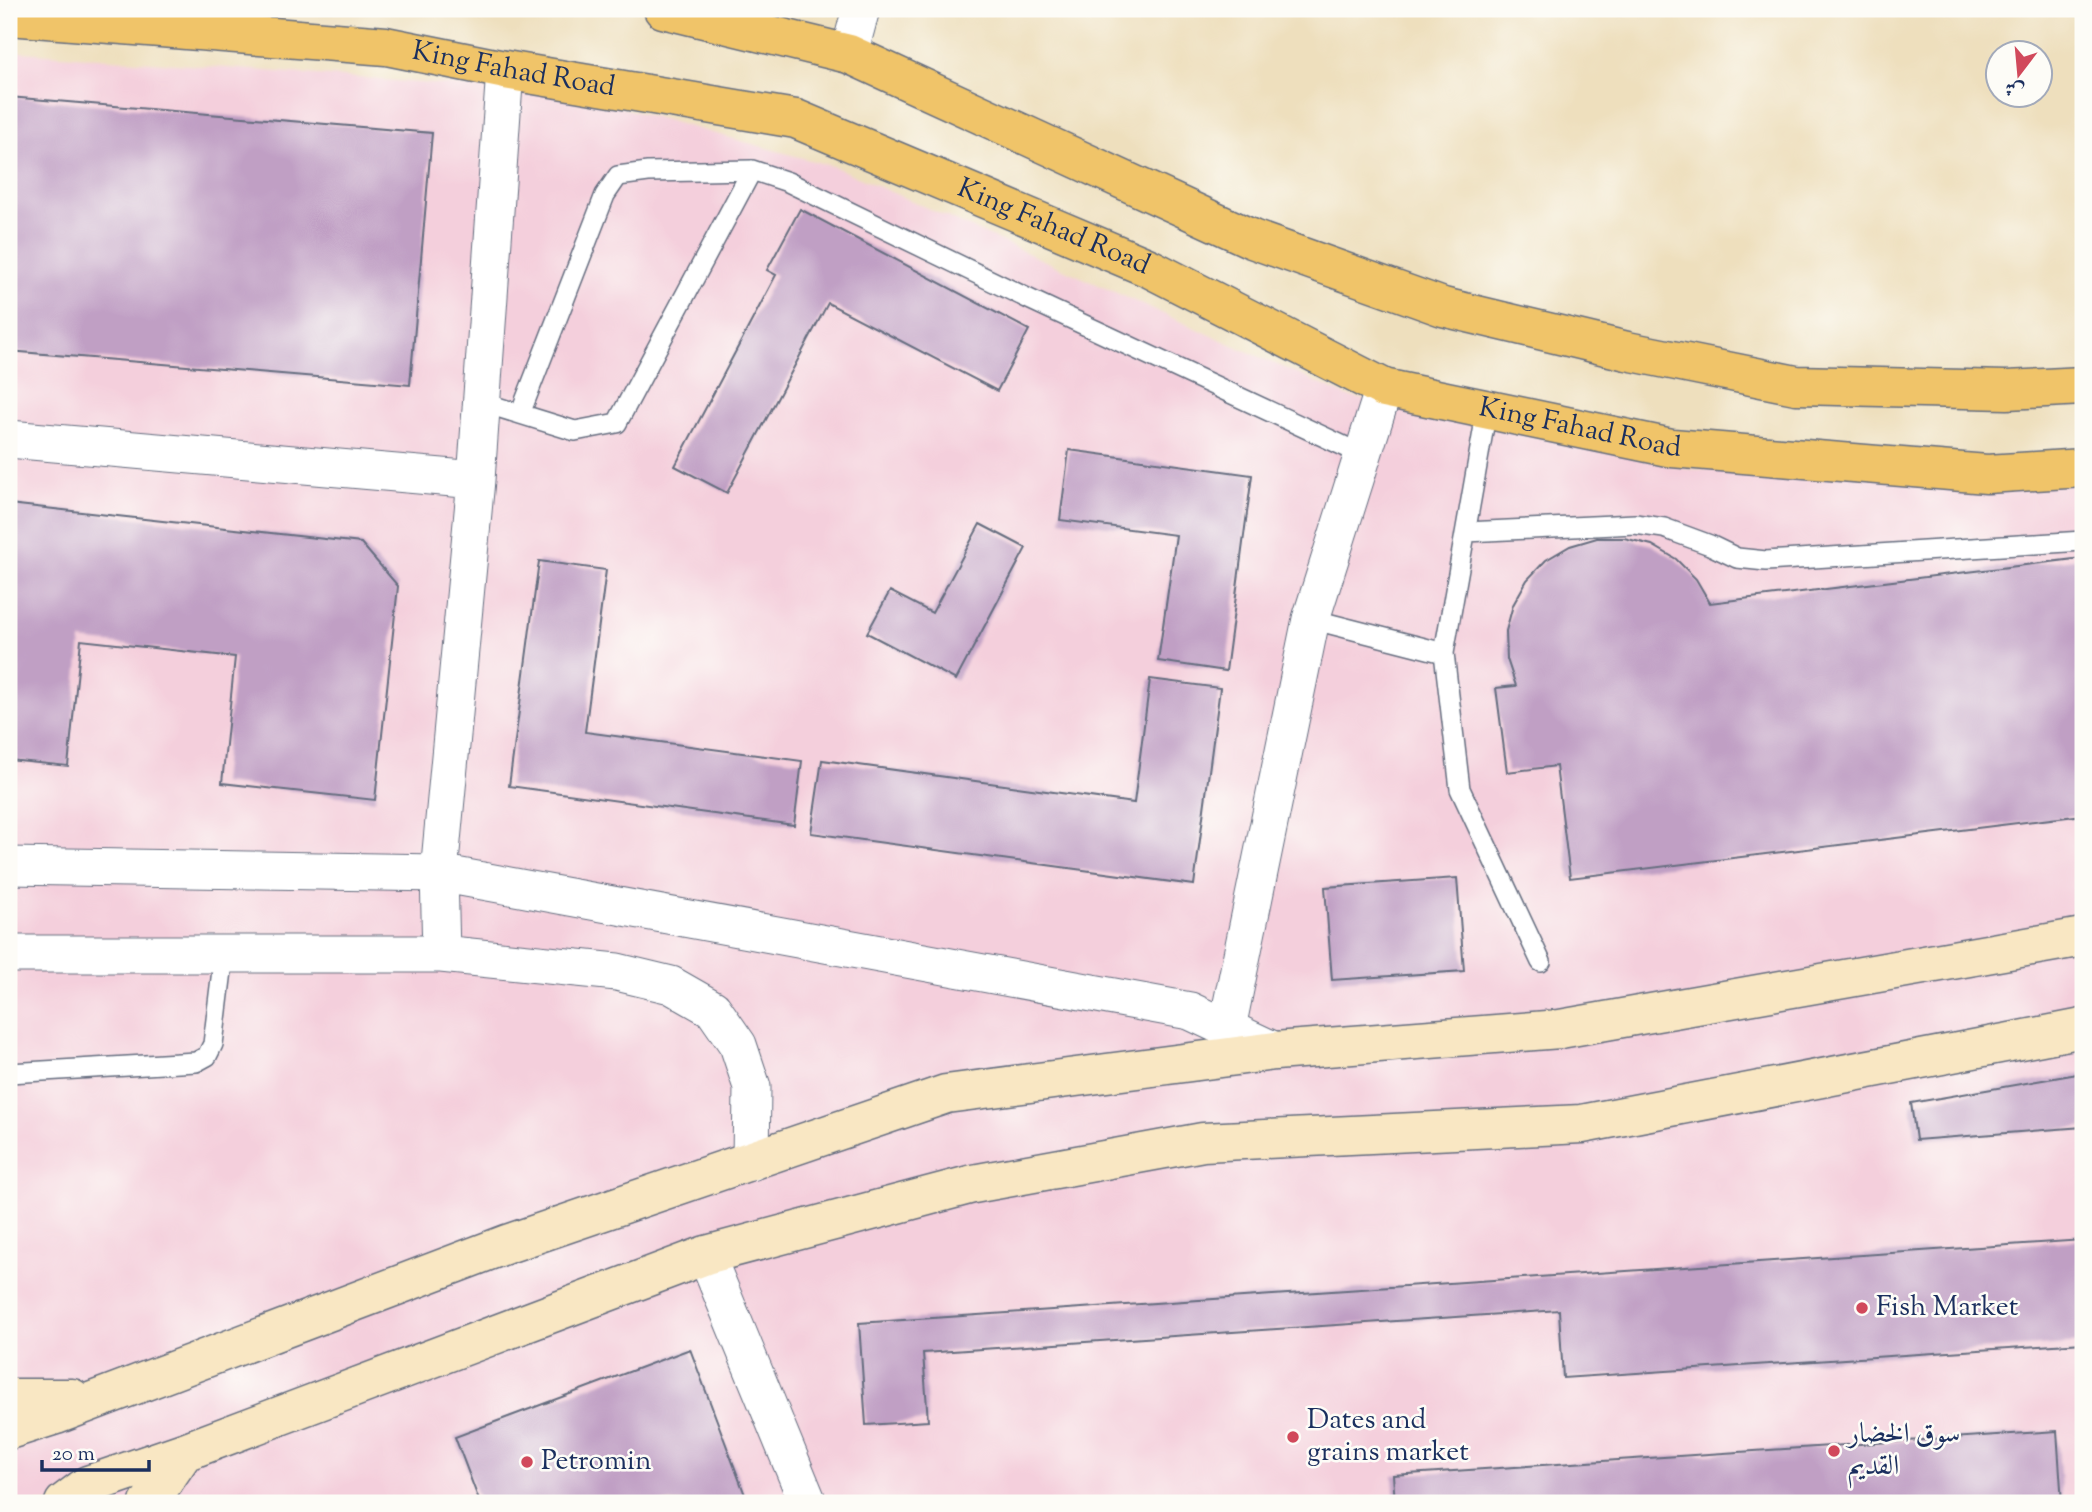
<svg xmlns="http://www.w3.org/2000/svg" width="2092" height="1512" font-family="'Sorts Mill Goudy',Amiri,serif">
<rect width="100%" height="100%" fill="#fdfcf7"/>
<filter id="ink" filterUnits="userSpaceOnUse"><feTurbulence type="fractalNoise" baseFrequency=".0143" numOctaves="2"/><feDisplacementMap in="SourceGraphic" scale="14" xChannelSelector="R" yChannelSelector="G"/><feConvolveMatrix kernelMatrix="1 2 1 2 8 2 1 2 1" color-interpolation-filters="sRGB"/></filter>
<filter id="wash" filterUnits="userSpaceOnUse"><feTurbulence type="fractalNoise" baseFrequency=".00686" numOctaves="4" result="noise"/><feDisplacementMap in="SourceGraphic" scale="28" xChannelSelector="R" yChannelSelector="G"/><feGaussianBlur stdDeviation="1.57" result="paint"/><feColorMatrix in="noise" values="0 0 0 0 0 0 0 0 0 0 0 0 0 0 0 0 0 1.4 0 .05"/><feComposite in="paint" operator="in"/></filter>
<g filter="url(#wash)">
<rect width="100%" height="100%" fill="#eedfbd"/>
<path fill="#f4cfdc" d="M9,51L576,95L835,167L1347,396L1688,469L2083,476V1503H9Z"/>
<g id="blocks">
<path fill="#c09fc4" d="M9,97L432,133L410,385L9,351Z
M800,209L1029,330L997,391L828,303L727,493L675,466L776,275L767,270Z
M1069,450L1252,475L1226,671L1158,661L1176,535L1060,520Z
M9,504L361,543L398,586L375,800L222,783L235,657L81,640L68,766L9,760Z
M980,524L1026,548L956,680L867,633L890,591L932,613Z
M1597,538H1624L1652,545L1676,559L1696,579L1710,603L2083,558V815L1570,878L1556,766L1507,772L1496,688L1516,686L1507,659L1506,631L1513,605L1527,580L1546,560L1570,546Z
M539,561L606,570L585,732L802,761L794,825L509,786Z
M1150,679L1220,688L1194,885L811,833L822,760L1134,803Z
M1457,878L1464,971L1332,980L1325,887Z
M2083,1073V1127L1916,1140L1911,1103Z
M2083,1240V1343L1563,1378L1559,1310L923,1353L928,1421L866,1425L859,1323Z
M690,1349L748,1503H480L455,1437Z
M2057,1431L2062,1503H1395L1393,1475Z"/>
</g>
</g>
<g filter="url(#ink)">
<use href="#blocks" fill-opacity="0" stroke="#656d7f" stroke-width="2"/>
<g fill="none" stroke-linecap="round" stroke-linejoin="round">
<g stroke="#656d7f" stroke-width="22">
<path id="service" d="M481,402L575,431L617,423L752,170
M1487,409L1444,653L1460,789L1541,962
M520,414L605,195L618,176L648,172L752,170L788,182L1031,300L1363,455
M1466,532L1635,524L1664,528L1710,545L1737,558L1766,561L2083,541
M1311,619L1444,653
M9,1073L196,1062L207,1056L213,1044L224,954"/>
</g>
<g stroke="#656d7f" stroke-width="39">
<path id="minor" d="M849,54L861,9
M9,439L476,480
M9,866L439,873L1190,1011L1275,1051
M9,954H441L617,972L671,985L713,1009L738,1045L752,1087L751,1162
M441,954L439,873L476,480L505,70
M1227,1028L1311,619L1384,388
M706,1255L808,1503"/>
</g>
<g stroke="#656d7f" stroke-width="41">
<path id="secondary" d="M9,1398H72
M9,1430L56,1415L507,1244L946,1094L1275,1051L1560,1029L2083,937
M64,1503L88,1485L184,1452L706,1255L973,1184L1203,1142L1582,1124L2083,1028
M149,1503L184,1452"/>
</g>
<g stroke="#656d7f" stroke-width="41">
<g id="primary">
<path d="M663,9L849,54L1252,239L1443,307L1627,351L1796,385L2007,390L2083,386"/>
<path id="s1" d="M9,16L386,46L505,70L796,119L1149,268L1384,388L1672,448L1987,474L2083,468"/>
</g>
</g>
<use href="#service" stroke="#fff" stroke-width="19"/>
<use href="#minor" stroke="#fff" stroke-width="37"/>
<use href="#secondary" stroke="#f9e7c3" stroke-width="38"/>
<use href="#primary" stroke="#f0c469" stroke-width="38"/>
</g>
</g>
<g fill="#d1495b" stroke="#fdfcf7" stroke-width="2.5">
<circle cx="1862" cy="1308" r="7"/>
<circle cx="1293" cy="1437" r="7"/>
<circle cx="1834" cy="1451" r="7"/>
<circle cx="527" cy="1462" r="7"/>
</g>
<g text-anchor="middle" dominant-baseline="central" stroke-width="5" stroke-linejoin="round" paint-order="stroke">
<g font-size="28" fill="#1b2f5e" stroke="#fdfcf7">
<text stroke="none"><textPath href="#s1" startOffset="508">King Fahad Road</textPath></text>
<text stroke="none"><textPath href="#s1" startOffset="1074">King Fahad Road</textPath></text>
<text stroke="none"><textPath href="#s1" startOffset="1642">King Fahad Road</textPath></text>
</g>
<g font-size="28" fill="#1b2f5e" stroke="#fdfcf7" text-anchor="start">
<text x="1876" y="1308">Fish Market</text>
<text x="1307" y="1421">Dates and<tspan x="1307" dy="32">grains market</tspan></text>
<text x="1848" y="1435">سوق الخضار<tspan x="1848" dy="32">القديم</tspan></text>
<text x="541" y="1462">Petromin</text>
</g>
</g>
<rect width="2092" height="1512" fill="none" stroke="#fdfcf7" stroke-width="35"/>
<g transform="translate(2019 74) rotate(196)"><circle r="33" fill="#fdfcf7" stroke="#a3aaba" stroke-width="2"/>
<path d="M0-5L12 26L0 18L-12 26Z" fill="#d1495b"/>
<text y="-10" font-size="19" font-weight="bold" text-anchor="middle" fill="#1b2f5e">ش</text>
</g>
<path d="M42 1460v10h107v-10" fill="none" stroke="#1b2f5e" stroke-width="3.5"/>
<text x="52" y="1460" font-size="21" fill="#1b2f5e" stroke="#fdfcf7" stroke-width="5" paint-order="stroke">20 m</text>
</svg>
